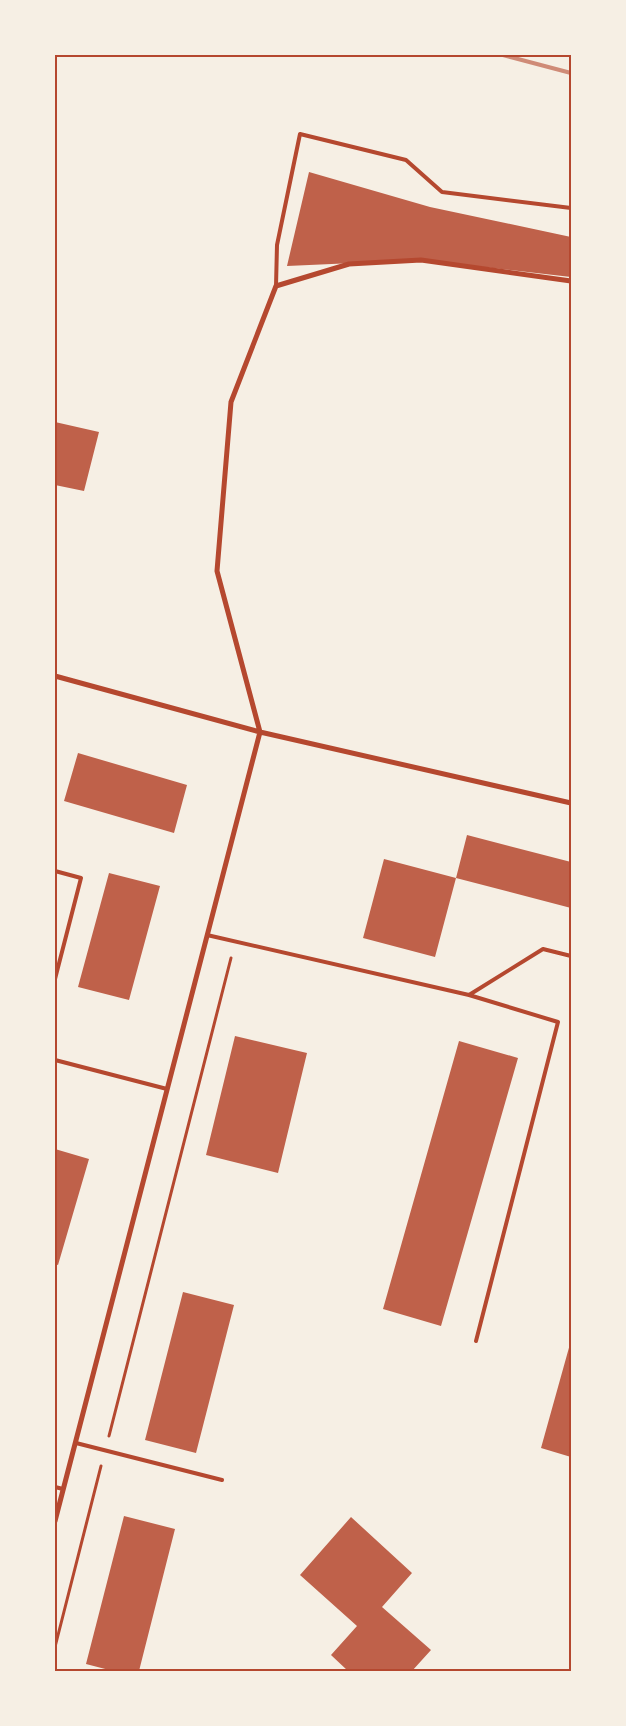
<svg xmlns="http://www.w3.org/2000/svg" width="626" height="1726" font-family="'IBM Plex Sans',sans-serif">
<rect width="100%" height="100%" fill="#f6efe4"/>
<path fill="#bf614a" d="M309,172L430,207L571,237V277L421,260L287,266Z
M55,422L99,432L84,491L55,485Z
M78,753L187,785L174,833L64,801Z
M467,835L571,862V908L456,878Z
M384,859L456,878L435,957L363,938Z
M109,873L160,886L129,1000L78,987Z
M235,1036L307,1053L278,1173L206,1155Z
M459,1041L518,1058L441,1326L383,1309Z
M55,1149L89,1159L58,1265L55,1264Z
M183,1292L234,1305L196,1453L145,1440Z
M570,1344H571V1457L541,1448Z
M124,1516L175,1529L139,1671H113L86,1664Z
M351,1517L412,1573L382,1607L431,1650L412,1671H348L331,1655L357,1626L300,1575Z"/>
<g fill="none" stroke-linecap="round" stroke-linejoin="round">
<path stroke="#b5482f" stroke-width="3" d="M109,1436L231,958
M55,1647L101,1466"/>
<path stroke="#b5482f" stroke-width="4" d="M276,286L277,245L300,134L406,160L442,192L571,208
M55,871L81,878L55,979
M207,935L469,995L543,949L571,956
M469,995L558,1022L476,1341
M55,1060L167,1089
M76,1443L222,1480
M55,1487L63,1489"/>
<path stroke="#b5482f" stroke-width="5" d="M55,676L260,732L571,803
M55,1521L260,732L217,571L231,402L276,286L349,264L421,260L571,281"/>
<path stroke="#cf8b77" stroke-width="4" d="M503,55L571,73"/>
</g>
<rect width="626" height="1726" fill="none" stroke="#f6efe4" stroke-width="112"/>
<rect x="56" y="56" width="514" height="1614" fill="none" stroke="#b5482f" stroke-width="2"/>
</svg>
